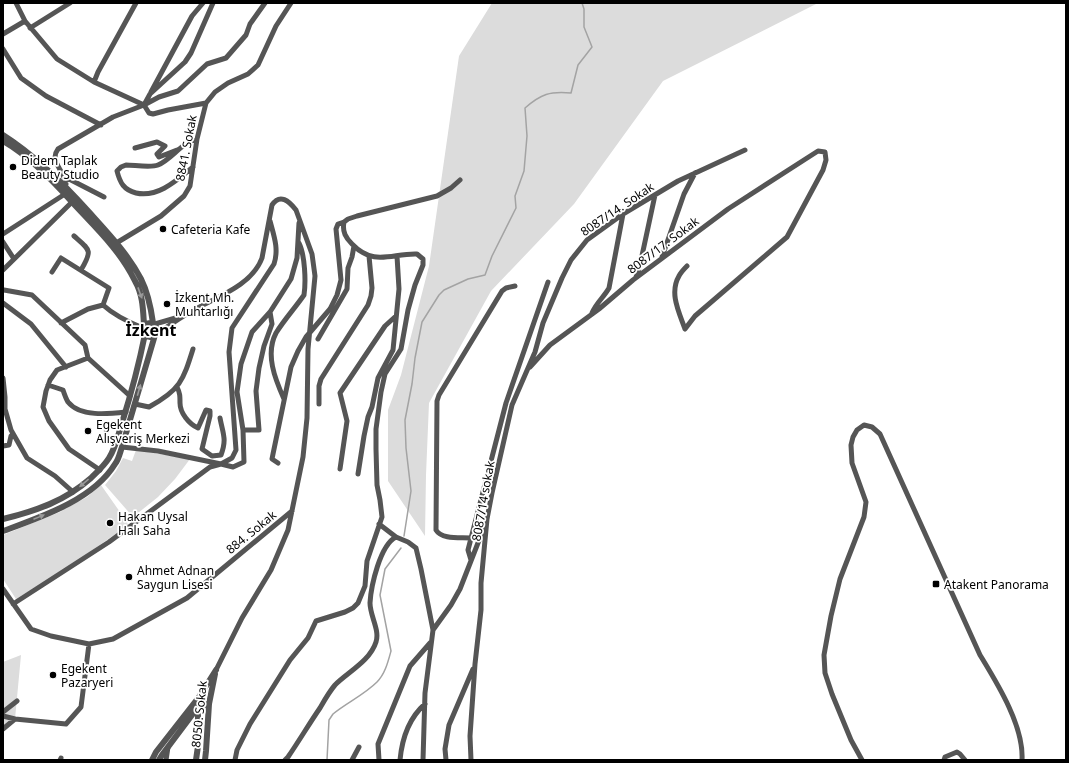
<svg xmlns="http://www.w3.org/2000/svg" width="1069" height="763" font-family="'Noto Sans',sans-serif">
<rect width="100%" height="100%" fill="#fff"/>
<path fill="#dcdcdc" d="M492,3H818L663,81L574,204L491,291L429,403L426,475L425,536L388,481V410L401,375L429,266L459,56Z
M136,450L190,459L175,479L158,497L133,517L105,485L116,471L123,458L132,461Z
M101,485L127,522L128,525L70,566L16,599L3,579V535L60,512L87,497Z
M21,655L15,719L3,728V662Z"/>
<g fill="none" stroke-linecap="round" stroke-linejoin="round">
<path stroke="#a3a3a3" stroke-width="1.5" d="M404,536L411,491L406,448L405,420L412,384L415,358L422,322L439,295L444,290L468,279L485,275L492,256L516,208L515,196L524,171L527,136L525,108C541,94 550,91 571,93L578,65L592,47L584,27V9L582,3
M327,760L329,720L333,714C346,703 364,695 377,682C385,674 388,662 391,651L380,595L385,569L401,548"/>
<path stroke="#555" stroke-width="5" d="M25,21L57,59L94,82L144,105
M30,28L70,3
M3,34L25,21L16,3
M3,49L21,78L46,96L101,125
M94,82L98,72L136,3
M151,92L192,16L203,3
M206,103L168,110L153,114L149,113L144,105L150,94L185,62L191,53L213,3
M135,148L157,142L165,146L157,154L159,157L177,150
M193,167C177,180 158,198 136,193C124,190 120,183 117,171L121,167L126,165C134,165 151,168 158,165C172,159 182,142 197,139
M65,181C63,169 49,161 58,149L113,117L144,105L159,97L178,91L207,64L226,58L246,35L250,24L265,3
M66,184L65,181L69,179L104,197
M3,234L65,194
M74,236C90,250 93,250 81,270
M3,242L14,259
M113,245L161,216L184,196L190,186L197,139L206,103L215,92L228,83L248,74L258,65L276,26L291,3
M662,257L684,194L695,173
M3,270L72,202
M52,272L61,258L109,288L103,305
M636,277L640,265L655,195
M4,290L32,295L85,345L88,358L130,396
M3,303L31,324L66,367
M592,313C596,303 604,297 609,288L623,214
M61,323L88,309L103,305C115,316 128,322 143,328
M155,324L179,317
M685,329C679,312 669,293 679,276C681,272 684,269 687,266
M156,334C166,328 175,321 185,315C210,299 251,288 262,258L272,205C280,193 289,201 296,210L312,254L315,276L308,349L307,418L303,457L288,530L271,570L242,618L216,670
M318,339L347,289L348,268L352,257L354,246
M88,358L57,370L50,380L46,391L43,407L49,421L69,449L100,470
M530,367L550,345L599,309L633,280L728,209L818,151L825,152L826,160L823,170L787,237L695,316L685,329
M3,378L5,397V409L11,430L27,458L55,476L73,492
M48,385L63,390C64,393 66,399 68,402C80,417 108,414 126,412
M177,387C180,393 180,396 180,403C180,413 189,424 198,428L206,410L210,411V416L202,449L212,456L221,455C227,439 223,434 220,418
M284,399C275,379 265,354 276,333C284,320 295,308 304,295C306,282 305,255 299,243
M135,404L149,407C180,390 183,381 193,349
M319,404V386L321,379L368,305L371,296L372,288L369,256
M243,430H259L256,391L259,368L264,346L272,324L270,312
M3,446L9,445L11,436L13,434
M122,447L158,451L221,464L232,458L236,450L229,352L232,328L274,264C279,249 274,236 270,221
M278,463L272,459L273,454L291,367L298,351L306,337L330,309L337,295L341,280L336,229L338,224L344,222
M340,469L347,421L340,393L385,326L396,316
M358,474L364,436L368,417L372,407L378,378L393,350L399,289L397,256
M379,524L396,537
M471,538C461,537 442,540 436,530L437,401L439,395L502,291L506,288L515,286
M471,560L468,550L506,403L548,282
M3,589L31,629L51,636L89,644L113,639L187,598L292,511
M13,604L109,542L210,467L221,464L233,467L244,462L243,430L237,392L241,364L252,332L270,312L291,279L297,258L299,223
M433,630L451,605L460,589L485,525
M3,712L17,701
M3,716L15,719
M3,729L15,719L66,724L81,707L89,644
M60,760L61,758
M166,760L168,747
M235,760L237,750L250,724L290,660L308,638L316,621L345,612L353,608L358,603L365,586L367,561L382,517L380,500L377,485L376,449V429L381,392L385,374L401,349L408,310L415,285L423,265V259L417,254C392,253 374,267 352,244C346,238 342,232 344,222L348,219L357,216L437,196L451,188L460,180
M285,760L288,757C299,741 309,724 320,708C324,701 329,692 335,685C348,672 370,661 376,642C380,630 370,616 370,603C371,586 380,545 396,537L408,542L416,548L421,569L433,630L425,693L423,760
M352,760L359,747
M379,760L378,744L410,666L430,643
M400,760C402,739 409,718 425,704
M446,760L445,749L449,725L473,669
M471,760L470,736L475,664L481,610V583L487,519L492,493L512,405L535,352L543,323L562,278L571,260L587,240L623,214L678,181L745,150
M862,760L851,740L832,694L825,673L824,655L831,616L840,579L864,517L866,502L852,463L851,445L853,437L857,430L864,425L872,427L880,434L980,655C997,683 1024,726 1022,760
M944,760L945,757L957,752L960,754L965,760"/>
<path stroke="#555" stroke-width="6" d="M3,135C36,156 63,183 89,212C108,233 128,254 141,279C148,293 151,308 153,323
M3,141C29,156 52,180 72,202C95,227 120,250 135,281C143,295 143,309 144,325
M143 330a7 7 0 1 1 14 0a7 7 0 1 1-14 0Z
M3,519C36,511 65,501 91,478C97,472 104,466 109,458C116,447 118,435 122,423C131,394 139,364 145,334
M3,531C41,517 93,500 115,464C119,459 120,452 122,447L155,335
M152,760L156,752L199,697L216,670
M159,760L162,755L198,707L203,705L209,704
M196,760L198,746V706
M205,760L206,751L209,704L215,674"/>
</g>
<defs><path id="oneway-solid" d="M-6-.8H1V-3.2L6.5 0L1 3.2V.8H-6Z"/></defs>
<g fill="#999">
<use href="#oneway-solid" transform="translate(140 293) rotate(70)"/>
<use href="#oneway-solid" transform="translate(139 390) rotate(-74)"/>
<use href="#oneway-solid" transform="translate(84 483) rotate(140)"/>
<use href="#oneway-solid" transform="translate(39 517) rotate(-22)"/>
</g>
<g fill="#000" stroke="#fff" stroke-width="1.5">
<circle cx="13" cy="167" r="4"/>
<circle cx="163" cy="229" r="4"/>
<circle cx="167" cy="304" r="4"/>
<circle cx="88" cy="431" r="4"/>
<circle cx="110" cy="523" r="4"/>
<circle cx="129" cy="577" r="4"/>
<rect x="932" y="580" width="8" height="8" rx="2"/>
<circle cx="53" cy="675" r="4"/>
</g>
<g text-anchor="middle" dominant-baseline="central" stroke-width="3.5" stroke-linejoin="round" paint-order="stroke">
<g font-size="12" fill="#000" stroke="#fff">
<text transform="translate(186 148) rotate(-79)">8841. Sokak</text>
<text transform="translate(617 209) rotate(-34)">8087/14. Sokak</text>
<text transform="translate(663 245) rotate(-37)">8087/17. Sokak</text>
<text transform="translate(483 501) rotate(-80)">8087/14 sokak</text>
<text transform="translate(251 532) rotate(-39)">884. Sokak</text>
<text transform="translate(199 714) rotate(-84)">8050. Sokak</text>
</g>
<g font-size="12" fill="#000" stroke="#fff" text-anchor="start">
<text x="21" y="160">Didem Taplak<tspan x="21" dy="14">Beauty Studio</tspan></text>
<text x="171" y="229">Cafeteria Kafe</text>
<text x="175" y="297">İzkent Mh.<tspan x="175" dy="14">Muhtarlığı</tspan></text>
<text x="96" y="424">Egekent<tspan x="96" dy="14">Alışveriş Merkezi</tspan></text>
<text x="118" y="516">Hakan Uysal<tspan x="118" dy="14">Halı Saha</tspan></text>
<text x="137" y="570">Ahmet Adnan<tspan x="137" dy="14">Saygun Lisesi</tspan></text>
<text x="944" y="584">Atakent Panorama</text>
<text x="61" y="668">Egekent<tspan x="61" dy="14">Pazaryeri</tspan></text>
</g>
<g font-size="16" font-weight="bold" fill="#000" stroke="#fff">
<text x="151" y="330">İzkent</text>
</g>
</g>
<rect width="1069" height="763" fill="none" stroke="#000000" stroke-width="8"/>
</svg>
